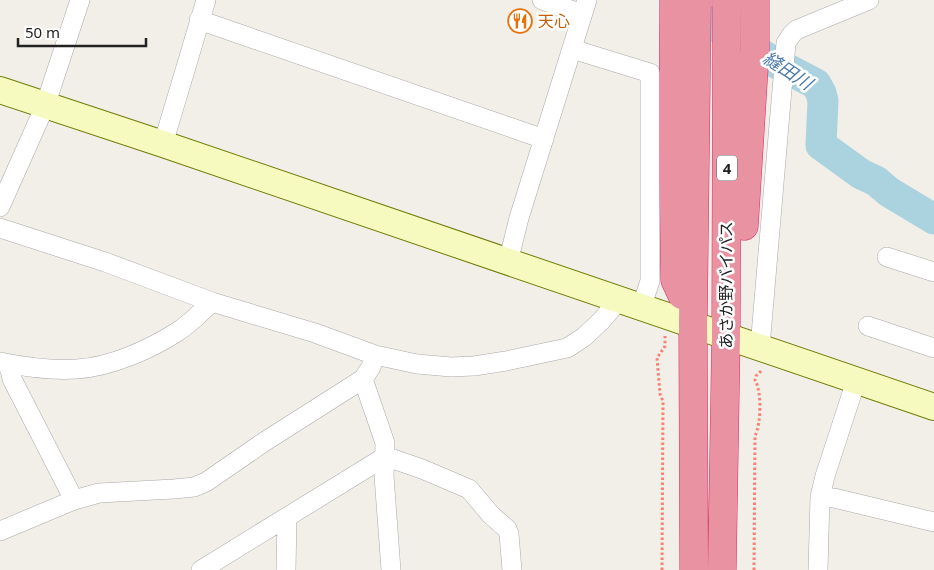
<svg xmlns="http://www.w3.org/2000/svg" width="934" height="570" font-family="'Noto Sans','Noto Sans JP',sans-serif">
<rect width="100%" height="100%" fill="#f2efe9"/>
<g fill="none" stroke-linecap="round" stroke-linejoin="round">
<path stroke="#aad3df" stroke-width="31" d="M675,2L774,62L816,84L821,93L823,101L821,145L861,174L876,181L889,192L934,219"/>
<g stroke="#a9a9a9" stroke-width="20">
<path id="street" d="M542,0L582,14
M199,20L544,139
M572,49L650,73V281L641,308
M163,144L206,0
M0,207L45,106L80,0
M0,228L105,262L212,302L315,333L375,355L417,364L451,367L474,366L506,361L567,348L584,337L601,321L619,300
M887,257L934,272
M508,262L519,218L587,0
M868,326L934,348
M760,347L786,43L792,34L796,30L869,0
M0,362C25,367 51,371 77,369C110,367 149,350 177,332C190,324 201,312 212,302
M9,364L12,379L74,500
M363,379L385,443L384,476L391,570
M820,497L834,498L934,522
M0,531L74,500L99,493L174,489L194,487L206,482L264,442L363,379L371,367L375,355
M201,570L378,461L393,459L422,469L469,489L491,515L507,529L509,534L512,570
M286,570L287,517
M818,570L820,497L825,476L856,381"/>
</g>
<g stroke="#707d05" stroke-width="28">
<path id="secondary" d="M0,90L163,144L934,407"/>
</g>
<g stroke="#dc2a67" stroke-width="29">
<path id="highway" d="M674,0L673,148L675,280L682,295
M744,226L755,51V0
M694,570L693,324L697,0
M722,570L726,335L727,0"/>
</g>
<path stroke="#fa8072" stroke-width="3" stroke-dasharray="2.5 2.5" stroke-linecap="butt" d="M662,570L663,401L660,394L657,358L665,346V336
M754,570L755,436C761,424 762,392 755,380L756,376L762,370"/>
<use href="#street" stroke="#fff" stroke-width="19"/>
<use href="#secondary" stroke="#f7fabf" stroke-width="26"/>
<use href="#highway" stroke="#e892a2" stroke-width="28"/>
</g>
<defs>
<g id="restaurant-ring" transform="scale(1.25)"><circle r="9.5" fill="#fff" stroke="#e8710a" stroke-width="1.5"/><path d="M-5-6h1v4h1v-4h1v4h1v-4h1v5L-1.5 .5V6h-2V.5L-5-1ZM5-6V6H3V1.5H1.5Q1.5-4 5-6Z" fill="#e8710a"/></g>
</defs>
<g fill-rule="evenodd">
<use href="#restaurant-ring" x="520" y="21"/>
</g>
<g text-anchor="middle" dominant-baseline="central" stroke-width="5" stroke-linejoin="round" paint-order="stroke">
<rect fill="#fff" stroke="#646464" stroke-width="1" x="717" y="155.5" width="20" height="25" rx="4"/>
<g font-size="15" font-weight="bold" fill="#222">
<text x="727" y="168">4</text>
</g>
<g font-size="16" fill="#c56008" stroke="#fff" text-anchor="start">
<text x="538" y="21">天心</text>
</g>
<g font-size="16" fill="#222" stroke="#fff">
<text transform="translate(726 285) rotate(-90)">あさか野バイパス</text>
</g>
<g font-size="18" font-style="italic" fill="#4a7aab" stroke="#fff">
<text transform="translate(788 70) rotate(33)">縫田川</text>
</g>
</g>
<path d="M18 38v8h128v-8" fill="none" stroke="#222222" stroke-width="2.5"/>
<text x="25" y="38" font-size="15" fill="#222222" stroke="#ffffff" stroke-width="4" paint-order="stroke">50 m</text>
</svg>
